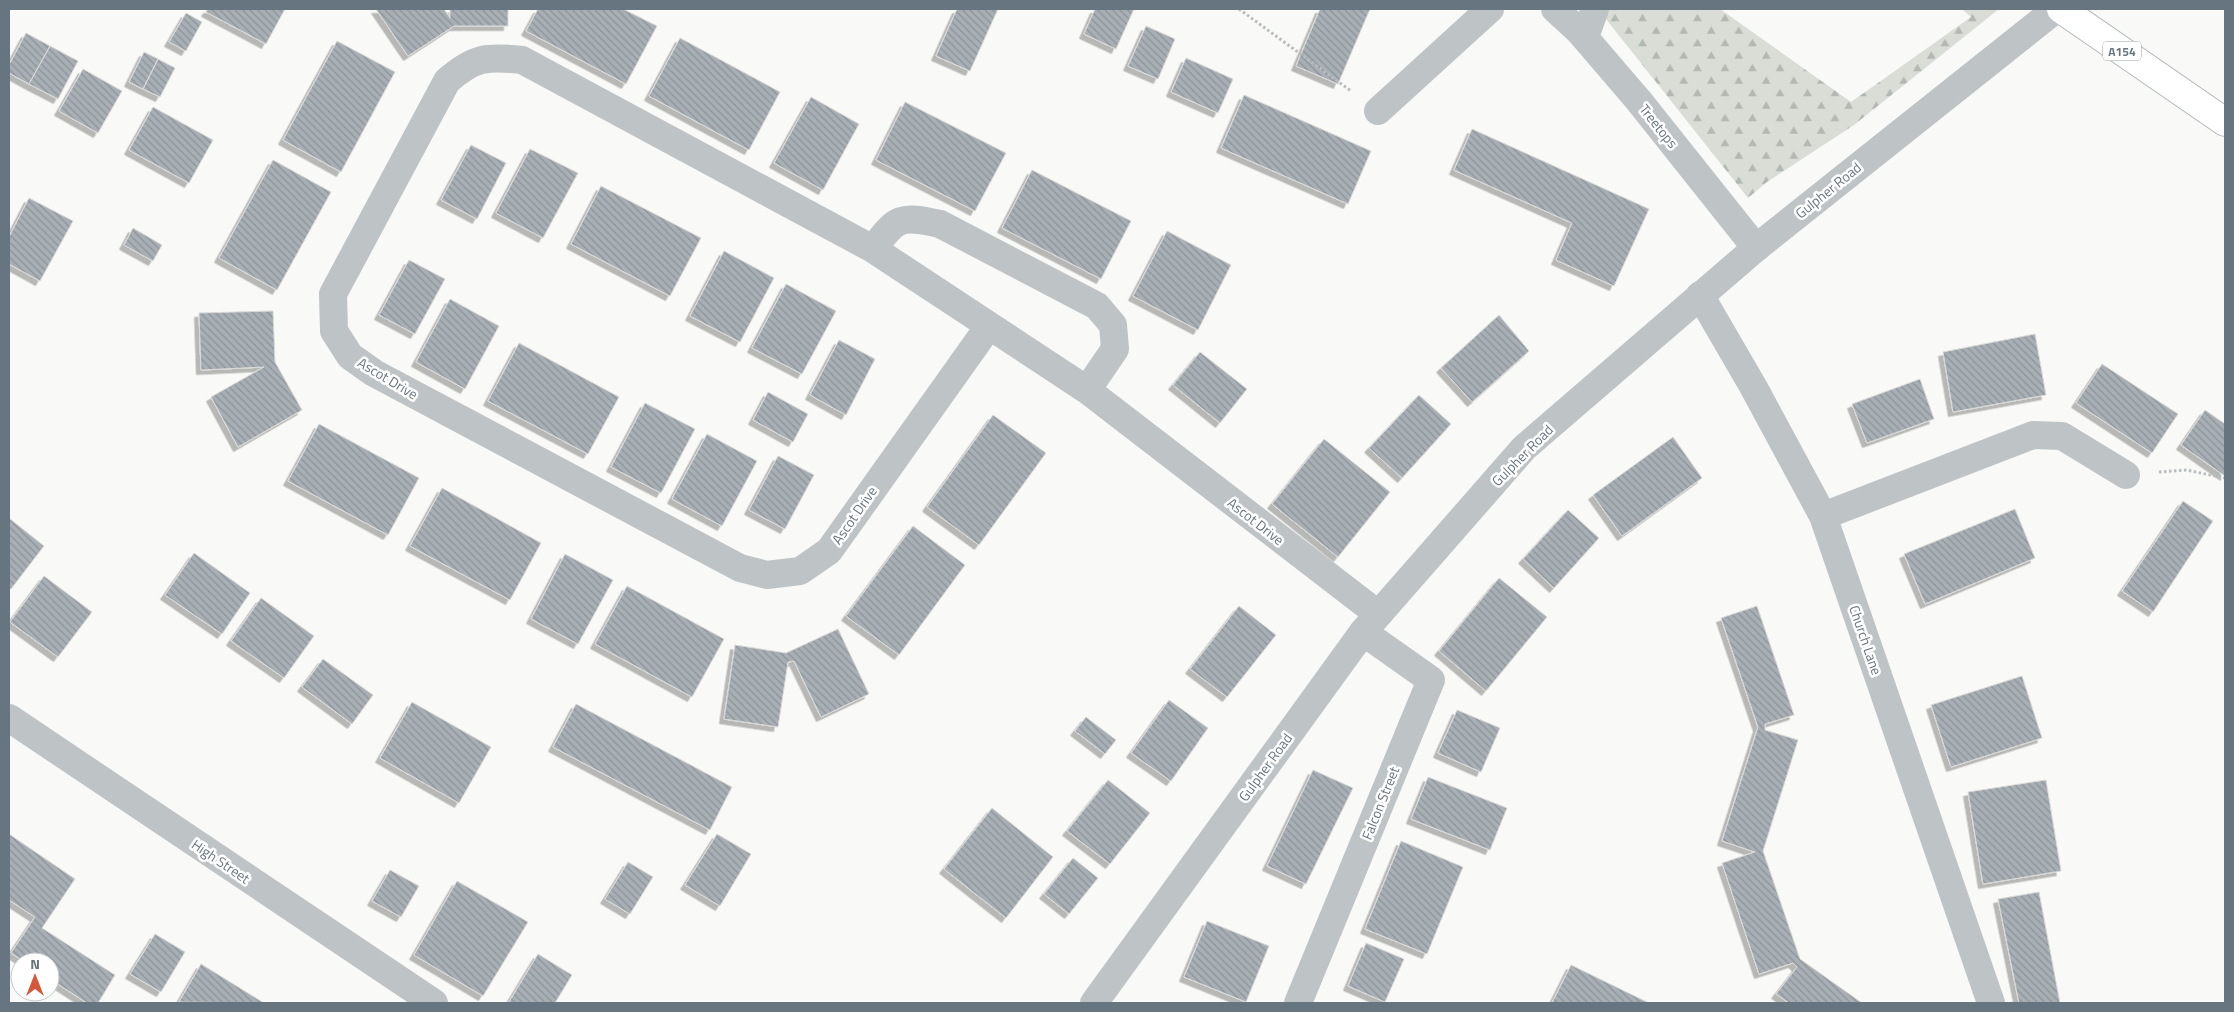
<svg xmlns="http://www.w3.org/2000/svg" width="2234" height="1012" font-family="'Titillium Web',sans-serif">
<defs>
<pattern id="forest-firs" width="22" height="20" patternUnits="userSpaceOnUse" patternTransform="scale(1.25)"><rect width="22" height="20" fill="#d9ddd6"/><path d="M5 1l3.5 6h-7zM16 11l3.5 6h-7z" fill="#b4b8b3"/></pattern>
<pattern id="building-back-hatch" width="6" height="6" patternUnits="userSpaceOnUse" patternTransform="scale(1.25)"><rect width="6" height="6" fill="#a8afb5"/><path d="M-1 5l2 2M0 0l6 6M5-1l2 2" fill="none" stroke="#8d9398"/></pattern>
<filter id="shadow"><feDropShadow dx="-4.5" dy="4.5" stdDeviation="0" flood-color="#0004"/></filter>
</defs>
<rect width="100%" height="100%" fill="#f9f9f7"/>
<path fill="url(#forest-firs)" d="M1598,9H1720L1851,102L1971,17L1962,9H1999L1854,125L1767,182L1748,198Z"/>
<path fill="url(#building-back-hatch)" stroke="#dadad9" filter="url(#shadow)" d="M208,9H285L266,44L206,12Z
M376,9H444L450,18V9H508V26H454L408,56Z
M538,9H623L657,26L626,84L526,31Z
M957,9H998L970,71L936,56Z
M1095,9H1134L1116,49L1084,34Z
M1320,9H1370L1338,84L1296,66Z
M186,13L202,22L186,51L169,42Z
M1146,26L1175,39L1158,79L1128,66Z
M26,33L50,46L29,84L9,73V65Z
M680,38L780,92L749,150L649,96Z
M337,41L395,72L341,172L283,140Z
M50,46L78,61L58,99L29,84Z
M144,52L158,59L143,89L129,82Z
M1186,58L1233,79L1218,113L1171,92Z
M158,59L175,68L160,97L143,89Z
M83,69L122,91L98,133L59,111Z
M1244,95L1371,151L1348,204L1221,148Z
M811,97L859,124L823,190L774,163Z
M905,102L1006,153L975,211L876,160Z
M153,107L213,140L189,183L129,150Z
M1472,129L1649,209L1614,286L1556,260L1572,223L1454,170Z
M471,145L506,163L477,219L441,200Z
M530,149L578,173L543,238L496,213Z
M273,160L331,192L277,290L219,258Z
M1032,170L1131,221L1101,279L1002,228Z
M601,186L701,238L670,296L571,244Z
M29,198L73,221L40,281L9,264V237Z
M133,228L162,245L153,261L124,245Z
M1167,231L1231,265L1198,330L1133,296Z
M724,251L774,278L740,342L690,316Z
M409,260L445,279L415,334L379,315Z
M786,284L836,311L802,374L752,348Z
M450,299L499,326L465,389L416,362Z
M273,311L275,362L302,410L238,447L211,397L264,367L201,370L199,313Z
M1499,315L1529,351L1472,402L1441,368Z
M2035,334L2046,395L1953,412L1943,352Z
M839,340L875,359L846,415L810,395Z
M519,343L619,397L588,454L488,401Z
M1200,352L1247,389L1220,423L1173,385Z
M2102,364L2178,414L2152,453L2076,403Z
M1920,379L1934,419L1867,443L1852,404Z
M768,392L808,414L793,442L753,420Z
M1419,395L1451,424L1402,478L1369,448Z
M645,403L695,429L661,493L611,467Z
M2205,410L2225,424V476L2181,445Z
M993,415L1046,453L979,545L927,507Z
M319,424L419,478L388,535L288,481Z
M707,434L757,461L722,526L672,499Z
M1673,437L1702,478L1622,536L1593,495Z
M1324,439L1390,492L1338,557L1272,504Z
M778,456L814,475L785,529L749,510Z
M442,488L541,543L510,600L410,546Z
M2183,501L2213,521L2153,612L2122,591Z
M2015,509L2035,558L1925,604L1904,554Z
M1568,510L1599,538L1554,588L1523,559Z
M9,518L44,546L11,589L9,588Z
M913,526L965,565L899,655L846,616Z
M194,553L250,593L222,634L165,595Z
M565,554L613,580L578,644L531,619Z
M44,576L92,612L58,657L10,622Z
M1499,578L1547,617L1486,691L1439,651Z
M627,586L724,639L692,697L595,644Z
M261,598L314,636L284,678L231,641Z
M1239,606L1276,635L1227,697L1190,669Z
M1757,606L1794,715L1765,724V730L1798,740L1763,851L1800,959L1862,1003H1789L1776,994L1797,967L1793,963L1759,974L1722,863L1755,852L1722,841L1758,727L1721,618Z
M838,629L869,694L821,717L794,661L788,662L778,727L724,719L735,645L786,653Z
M323,659L373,695L352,724L302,687Z
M2022,676L2042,738L1951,767L1931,705Z
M1169,700L1208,728L1171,781L1131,753Z
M412,702L491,747L459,803L380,758Z
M576,704L732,787L710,830L553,747Z
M1457,710L1500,728L1481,772L1438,753Z
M1086,717L1116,740L1105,754L1075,731Z
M1313,770L1353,788L1306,884L1267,866Z
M1428,777L1507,808L1490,850L1411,819Z
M1108,780L1150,813L1110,864L1067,831Z
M2046,780L2061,871L1983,884L1968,792Z
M992,808L1053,857L1006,918L944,869Z
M9,834L75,879L42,928L115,975L98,1003H87L50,979V962H25L11,953L35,917L9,900Z
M717,834L751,854L720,906L685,885Z
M1401,841L1463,867L1427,954L1365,929Z
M1073,858L1098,878L1069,914L1044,894Z
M628,862L653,877L630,914L605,899Z
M390,870L419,886L401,917L372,901Z
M457,881L528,922L483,996L414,955Z
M2039,892L2060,1003H2019L1998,899Z
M1207,921L1269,946L1246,1002L1184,977Z
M155,934L185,952L161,992L130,974Z
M1366,943L1404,959L1385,1002L1348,986Z
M538,954L572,975L555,1003H511L509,1002Z
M201,964L264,1003L179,1002Z
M1571,965L1649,1003H1552Z"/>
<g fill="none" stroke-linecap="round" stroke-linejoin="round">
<g stroke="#b2b7bb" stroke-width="30">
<path id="primary" d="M2061,9L2225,122"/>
</g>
<path stroke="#b9bcbf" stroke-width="3" stroke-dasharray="2.5 2.5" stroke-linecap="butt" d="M1239,9L1351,91
M2159,472L2186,470L2225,478"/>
<path stroke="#bec3c6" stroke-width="28" d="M1555,9L1579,31L1639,101L1756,248
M1585,37L1595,9
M1378,111L1490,9
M873,249C897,217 900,215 940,224L1097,306L1113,325L1115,349L1087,390
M1700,295L1754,388L1823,516L1991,1003
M989,326L829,551L800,571L767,575L740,568L374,373L350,356L334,331L333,294L447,81C474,57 487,56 522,60L873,249L1087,390L1378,614
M1823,516L2033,435L2062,436L2126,475
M1298,1003L1431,680L1363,632"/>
<path stroke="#bec3c6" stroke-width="28" d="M9,718L434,1003
M1094,1003L1363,632L1524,448L1756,248L2056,9"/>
<use href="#primary" stroke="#fff" stroke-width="28"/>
</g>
<g text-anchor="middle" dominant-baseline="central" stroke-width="5" stroke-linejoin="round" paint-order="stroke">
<rect fill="#fff" stroke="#949ea5" stroke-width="1" x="2103" y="41.5" width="38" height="19" rx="4"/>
<g font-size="12" font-weight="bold" fill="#66757f">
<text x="2122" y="51">A154</text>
</g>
<g font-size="14" fill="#66757f" stroke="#fff">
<text transform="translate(1659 126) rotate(51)">Treetops</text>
<text transform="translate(1828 190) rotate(-39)">Gulpher Road</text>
<text transform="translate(388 378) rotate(31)">Ascot Drive</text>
<text transform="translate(1522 455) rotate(-45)">Gulpher Road</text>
<text transform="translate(854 515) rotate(-55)">Ascot Drive</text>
<text transform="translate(1256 521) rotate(38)">Ascot Drive</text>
<text transform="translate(1866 640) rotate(71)">Church Lane</text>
<text transform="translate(1265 767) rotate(-54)">Gulpher Road</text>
<text transform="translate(1380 803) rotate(-68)">Falcon Street</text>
<text transform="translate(221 861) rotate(34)">High Street</text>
</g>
</g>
<rect width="2234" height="1012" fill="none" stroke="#66757f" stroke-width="20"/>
<g transform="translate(35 977)"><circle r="24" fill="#ffffff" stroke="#c2c8cc"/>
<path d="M0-4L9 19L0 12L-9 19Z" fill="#d5583a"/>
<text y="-8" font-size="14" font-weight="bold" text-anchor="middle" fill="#66757f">N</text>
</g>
</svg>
